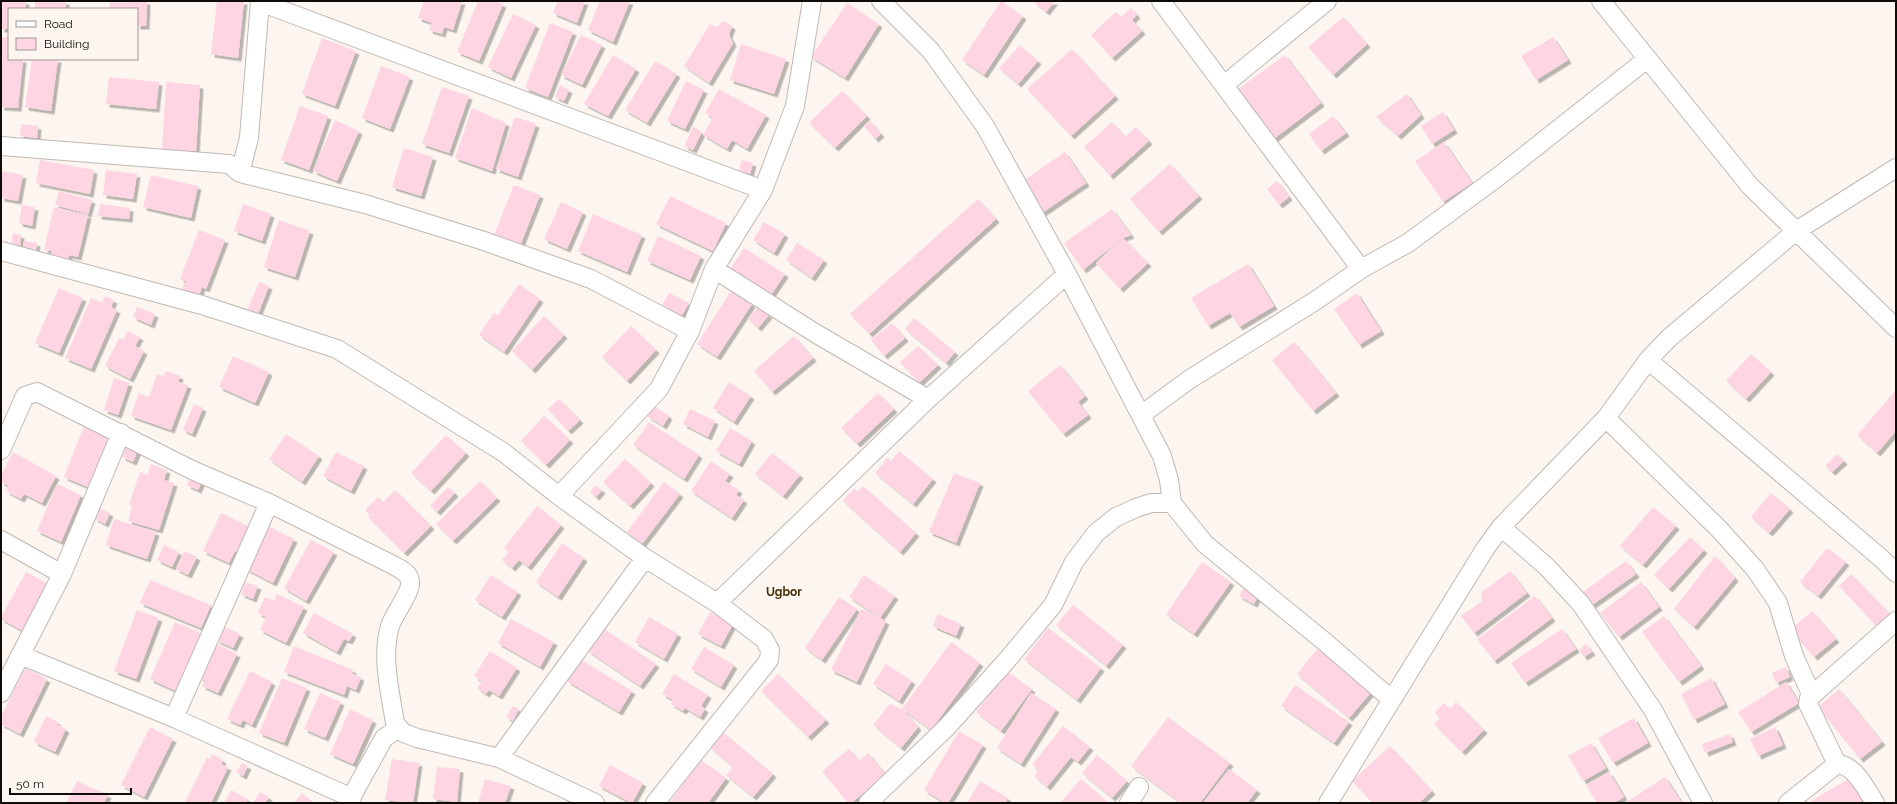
<svg xmlns="http://www.w3.org/2000/svg" width="1897" height="804" viewBox="0 0 1897 804" font-family="Raleway,sans-serif">
  <defs>
    <filter id="shadow"><feDropShadow dx="3.5" dy="3.5" stdDeviation="0" flood-color="#0004"/></filter>
  </defs>
  <rect width="100%" height="100%" fill="#fdf5ef"/>
  <path fill="#ffd5e3" filter="url(#shadow)" d="M2,1H26L25,9H9V29H1Z
    M35,1H66V9H35Z
    M110,1H147L146,26H137V9H110Z
    M217,1H244L238,58L211,54Z
    M424,1H462L453,30L444,27L442,34L429,30L432,23L418,18Z
    M478,1H495L503,4L479,61L457,52Z
    M558,1H585L577,23L553,13Z
    M600,1H630L613,42L588,30Z
    M1001,1L1023,16L984,75L962,60Z
    M1033,1H1055L1046,12Z
    M847,3L879,24L845,78L811,57Z
    M1131,8L1137,15L1132,20L1142,31L1112,58L1091,35L1116,12L1121,17Z
    M513,14L536,25L511,78L488,67Z
    M1343,17L1367,44L1333,75L1308,47Z
    M723,21L732,26L729,35L733,43L709,83L684,66L710,24L717,27Z
    M550,23L573,32L548,97L525,88Z
    M581,35L602,45L582,85L561,75Z
    M1,37H9V59H23L18,108L1,107Z
    M1553,37L1568,60L1536,80L1521,56Z
    M322,38L356,51L335,106L302,94Z
    M741,44L786,59L774,94L730,80Z
    M1020,45L1038,61L1018,84L999,68Z
    M1072,49L1115,96L1071,136L1027,89Z
    M613,55L636,69L608,116L584,104Z
    M1285,55L1321,103L1271,141L1234,92Z
    M32,59H58L51,111L25,107Z
    M655,61L677,74L647,123L625,110Z
    M381,66L410,77L390,129L362,118Z
    M109,77L159,82L156,109L106,104Z
    M686,81L704,90L685,129L667,121Z
    M166,82L200,85L196,151L162,149Z
    M560,85L569,90L564,101L555,97Z
    M442,87L469,96L449,153L422,144Z
    M719,89L766,115L747,149L732,140L727,149L703,135L713,118L705,113Z
    M842,91L867,116L835,148L809,123Z
    M1407,94L1421,115L1398,136L1376,117Z
    M300,106L328,116L309,170L281,160Z
    M472,108L506,123L492,171L455,158Z
    M1443,112L1454,130L1432,144L1421,126Z
    M1333,116L1346,133L1321,151L1309,134Z
    M515,117L536,124L518,177L496,169Z
    M335,120L359,131L337,181L313,171Z
    M870,121L881,134L875,139L864,126Z
    M1112,122L1125,137L1136,127L1149,141L1110,176L1084,147Z
    M21,124L38,126L37,138L20,136Z
    M693,127L702,132L693,150L684,146Z
    M1444,142L1472,183L1443,202L1415,161Z
    M404,148L433,157L421,196L392,187Z
    M1065,152L1086,183L1042,213L1020,183Z
    M40,160L94,170L90,194L36,183Z
    M742,160L753,163L750,174L739,170Z
    M1170,164L1199,196L1159,232L1130,199Z
    M106,170L137,174L133,199L103,195Z
    M1,171L23,175L18,201L1,198Z
    M151,175L198,186L191,218L143,207Z
    M1277,181L1289,197L1279,205L1267,189Z
    M514,185L540,195L520,246L494,235Z
    M59,191L92,200L88,214L55,205Z
    M670,196L726,223L713,251L656,224Z
    M978,199L996,219L869,334L850,314Z
    M561,202L583,212L567,249L544,239Z
    M100,204L130,208L129,219L98,216Z
    M243,204L271,214L262,241L234,231Z
    M22,205L35,207L32,226L19,223Z
    M54,207L88,215L78,257L69,255L67,263L50,259L52,251L44,250Z
    M1112,209L1131,235L1123,238L1148,263L1120,289L1096,263L1121,239L1083,270L1064,243Z
    M593,214L642,235L627,272L578,251Z
    M279,220L310,231L295,277L264,267Z
    M764,222L785,234L774,253L753,240Z
    M199,230L225,240L206,289L202,287L199,295L182,289L186,281L180,279Z
    M13,233L21,235L20,246L11,245Z
    M658,236L701,256L690,280L647,261Z
    M24,241L37,243L35,256L22,253Z
    M797,243L824,260L812,278L786,260Z
    M744,248L785,274L771,295L730,269Z
    M1248,264L1274,306L1239,327L1230,313L1208,326L1191,298Z
    M259,282L269,286L258,314L248,309Z
    M519,284L540,299L504,352L479,335L494,313L498,315Z
    M59,288L83,298L59,353L35,343Z
    M731,291L752,304L717,357L697,344Z
    M669,293L689,303L682,315L662,305Z
    M1357,293L1381,331L1359,345L1334,309Z
    M105,296L114,300L111,307L117,310L91,369L65,358L91,298L102,303Z
    M137,307L155,314L151,325L133,317Z
    M758,307L769,315L758,328L748,319Z
    M544,316L564,335L532,370L512,351Z
    M914,318L955,352L946,363L905,329Z
    M892,323L905,338L884,356L871,340Z
    M631,326L656,350L627,381L602,357Z
    M128,331L140,337L135,346L144,351L130,379L105,366L119,338L123,340Z
    M794,336L813,358L772,392L754,371Z
    M1294,342L1336,393L1313,411L1272,360Z
    M918,346L938,365L919,383L900,362Z
    M1751,354L1771,372L1746,399L1726,381Z
    M233,356L269,372L255,403L219,387Z
    M1060,365L1085,396L1078,402L1088,415L1063,434L1028,391Z
    M166,371L180,376L178,382L188,385L171,430L131,416L139,393L149,397L157,374L164,376Z
    M114,378L129,383L118,415L104,410Z
    M729,382L751,396L734,422L713,408Z
    M1896,390V431L1877,453L1857,435Z
    M878,393L894,409L857,444L841,428Z
    M559,399L580,420L568,431L548,409Z
    M194,404L203,408L192,434L183,430Z
    M654,406L669,416L663,426L647,416Z
    M690,409L715,421L708,437L683,424Z
    M544,416L570,440L546,465L521,441Z
    M649,422L699,455L684,479L633,445Z
    M84,426L109,435L88,487L64,477Z
    M730,428L752,441L739,464L716,451Z
    M286,434L319,456L302,482L269,459Z
    M446,435L466,453L431,491L411,473Z
    M127,445L138,450L133,462L122,457Z
    M899,451L933,479L913,504L875,473L887,458L891,461Z
    M13,452L56,476L42,503L24,494L21,499L6,491L9,486L1,482V475Z
    M336,452L364,466L351,491L323,476Z
    M772,453L800,475L783,496L755,474Z
    M1837,454L1844,461L1832,472L1825,466Z
    M625,459L651,483L630,506L603,482Z
    M711,461L730,474L725,481L739,490L736,495L744,500L732,518L691,491Z
    M151,464L167,470L164,480L174,483L159,530L128,521L132,506L129,505L140,472L148,475Z
    M954,473L980,483L956,543L929,532Z
    M191,476L202,481L198,490L187,485Z
    M480,481L497,498L453,541L436,524Z
    M664,482L680,494L642,544L627,532Z
    M57,484L81,495L61,542L37,531Z
    M595,485L602,490L596,497L590,492Z
    M863,486L916,533L900,552L843,501L854,488L858,492Z
    M448,487L455,493L437,512L430,506Z
    M395,490L431,526L404,553L368,517L370,515L365,510L378,497L383,502Z
    M1771,493L1790,509L1769,533L1751,517Z
    M537,506L561,525L528,567L519,560L512,568L502,560L509,552L504,548Z
    M1653,507L1676,526L1643,565L1620,546Z
    M99,508L110,513L105,524L94,518Z
    M221,513L250,527L238,552L235,551L229,563L203,551Z
    M114,519L156,532L147,559L106,545Z
    M268,526L294,539L273,583L246,569Z
    M1690,537L1704,550L1669,589L1654,575Z
    M311,540L334,552L306,601L284,588Z
    M562,543L584,558L558,597L536,582Z
    M164,545L179,552L172,567L157,560Z
    M1827,548L1846,562L1818,596L1800,582Z
    M184,551L197,557L188,575L176,569Z
    M1715,556L1735,578L1694,627L1674,609Z
    M1626,561L1636,574L1592,605L1583,592Z
    M1202,562L1231,582L1194,634L1166,614Z
    M1510,571L1527,593L1474,633L1461,616L1481,602L1482,592Z
    M26,572L48,584L23,631L1,619V617Z
    M1851,574L1890,614L1877,626L1839,586Z
    M491,575L518,592L502,617L475,600Z
    M864,575L895,596L880,618L849,597Z
    M150,580L211,605L201,628L140,603Z
    M245,582L258,586L253,599L241,594Z
    M1641,582L1659,607L1619,637L1600,613Z
    M1244,588L1258,596L1254,604L1239,596Z
    M277,594L304,607L286,643L260,630L266,617L258,613L265,597L274,601Z
    M1535,596L1552,618L1494,661L1477,639Z
    M839,597L857,609L822,660L805,648Z
    M1073,605L1123,645L1106,666L1056,625Z
    M861,609L886,621L857,682L831,670Z
    M137,610L159,618L136,679L114,671Z
    M1812,611L1836,639L1814,657L1790,630Z
    M710,612L733,624L721,646L698,634Z
    M314,613L353,634L349,641L344,639L337,652L303,633Z
    M938,614L961,624L956,636L933,626Z
    M1664,616L1701,666L1679,682L1642,632Z
    M649,617L678,634L664,659L635,642Z
    M511,619L554,642L540,667L498,643Z
    M175,622L201,633L176,691L150,679Z
    M223,626L240,634L233,648L216,640Z
    M1048,628L1101,668L1077,700L1024,659Z
    M604,629L656,664L640,686L588,651Z
    M1562,629L1576,649L1525,683L1511,663Z
    M951,642L980,663L931,730L902,709Z
    M215,643L237,654L218,693L202,686L205,680L199,677Z
    M1586,644L1592,652L1584,657L1579,650Z
    M294,646L353,670L352,674L361,677L356,690L347,686L344,695L284,672Z
    M704,647L734,665L721,687L691,669Z
    M1319,647L1372,691L1349,718L1297,674Z
    M490,651L517,668L499,696L489,690L486,694L477,688L482,681L474,676Z
    M580,659L632,691L619,712L567,681Z
    M886,664L912,681L899,701L873,684Z
    M1786,667L1790,677L1776,683L1772,673Z
    M25,668L47,679L20,734L1,724V717Z
    M250,671L272,682L252,725L243,720L240,725L227,719Z
    M1007,671L1032,689L1001,731L976,712Z
    M674,674L708,695L701,706L705,709L700,717L685,708L683,711L671,704L673,700L662,694Z
    M778,674L826,720L808,737L761,691Z
    M282,678L307,688L284,743L259,733Z
    M1711,678L1725,704L1694,720L1681,694Z
    M1786,682L1799,703L1751,732L1738,712Z
    M1295,685L1349,722L1334,743L1281,706Z
    M1839,689L1882,742L1860,759L1818,707Z
    M320,693L341,702L325,738L304,729Z
    M1031,693L1056,709L1021,764L997,748Z
    M1456,702L1484,730L1462,752L1434,724L1440,718L1435,712L1444,703L1450,709Z
    M890,704L902,709L918,727L901,748L873,725Z
    M513,706L519,709L513,721L506,717Z
    M350,709L373,720L353,764L330,754Z
    M46,716L58,722L56,724L66,729L55,752L34,742Z
    M1168,717L1230,763L1200,803H1181L1131,766Z
    M1634,718L1648,743L1613,763L1598,738Z
    M1063,726L1090,747L1078,762L1071,757L1047,787L1034,776L1039,770L1032,765Z
    M150,727L173,739L144,797L121,785Z
    M1775,727L1783,745L1758,756L1750,739Z
    M959,731L983,745L948,803H945L924,790Z
    M723,732L773,774L753,797L726,775L733,767L710,747Z
    M1730,734L1733,742L1705,753L1702,744Z
    M1591,743L1606,768L1583,781L1568,756Z
    M1390,746L1432,791L1419,803H1373L1352,781Z
    M849,749L859,761L868,753L886,775L851,803H848L822,771Z
    M212,754L223,760L221,764L228,767L211,803H185L207,757L210,759Z
    M1097,755L1127,781L1112,798L1082,773Z
    M392,759L419,763L413,803L385,800Z
    M701,760L726,778L708,803H669Z
    M242,763L248,766L243,776L236,772Z
    M610,765L643,783L632,803L599,786Z
    M437,767L460,769L457,802L433,799Z
    M1229,769L1257,790L1247,803H1203Z
    M1609,772L1624,797L1613,803H1597L1586,785Z
    M1665,777L1682,803H1625Z
    M1850,778L1865,799L1859,803H1808Z
    M485,779L511,786L505,803H478Z
    M1081,779L1109,803L1061,802Z
    M77,781L108,795L104,803H66Z
    M980,781L1008,798L1005,803H967Z
    M231,790L248,799L246,803H224Z
    M260,792L269,797L265,803H253Z
    M302,793L314,803H294Z"/>
  <g fill="none" stroke-linecap="round" stroke-linejoin="round">
    <defs>
      <path id="minor" d="M881,1L931,51L985,126L1067,274L1162,456L1169,480L1172,503L1205,544L1325,642L1391,699
        M1161,1L1361,269
        M1601,1L1750,186L1896,328
        M260,2L763,190
        M1224,85L1327,1
        M1,146L229,164L240,173L365,204L481,240L591,279L690,331
        M240,173L249,138L260,1
        M1,251L202,305L337,349L503,452L559,496L645,558L717,603L764,639L770,650L769,660L655,803
        M714,269L815,333L928,399
        M1648,360L1882,559L1896,573
        M1141,415L1190,379L1315,301L1361,269L1408,243L1499,176L1647,59
        M1606,418L1719,529L1755,569L1778,603L1794,656L1811,694
        M1,450L25,396L37,392L192,470L269,503L391,564C398,568 409,572 410,581C412,591 394,614 390,626C381,657 390,691 395,723L399,728L404,733L417,738L499,758L595,803
        M559,496L659,389L690,331L714,269L763,190L795,106L812,1
        M1501,527L1547,567L1581,604L1653,710L1703,803
        M1,540L62,574
        M717,603L928,399L1067,274
        M20,655L174,718L352,798
        M1,693L62,574L121,433
        M174,718L269,503
        M499,758L645,558
        M1837,764L1808,704L1809,698L1896,621
        M348,803L384,738L399,728
        M868,803L947,727L1008,659L1053,605L1074,562L1096,533L1116,517L1136,508L1151,503H1172
        M1129,803L1139,787
        M1328,803L1485,549L1501,527L1606,418L1648,360L1669,338L1796,231L1896,168
        M1788,803L1837,764C1855,765 1866,789 1875,803"/>
    </defs>
    <use href="#minor" stroke="#c0b8b3" stroke-width="20"/>
    <use href="#minor" stroke="#fff" stroke-width="18"/>
  </g>
  <g text-anchor="middle" dominant-baseline="central" stroke-width="3" stroke-linejoin="round" paint-order="stroke">
    <g font-size="12" font-weight="bold" fill="#45310a" stroke="#fdf5ef">
      <text x="784" y="592">Ugbor</text>
    </g>
  </g>
  <rect width="1897" height="804" fill="none" stroke="#0e0b09" stroke-width="4"/>
  <rect x="8" y="8" width="130" height="52" fill="#fdf5ef" stroke="#9d9793"/>
  <rect x="16" y="21" width="20" height="6" fill="#ffffff" stroke="#9d9793"/>
  <text x="44" y="28" font-size="12" fill="#0e0b09">Road</text>
  <rect x="16" y="38" width="20" height="12" fill="#ffd5e3" stroke="#9d9793"/>
  <text x="44" y="48" font-size="12" fill="#0e0b09">Building</text>
  <path d="M10 788v6h121v-6" fill="none" stroke="#0e0b09" stroke-width="2"/>
  <text x="16" y="788" font-size="12" fill="#0e0b09" stroke="#fdf5ef" stroke-width="3" paint-order="stroke">50 m</text>
</svg>
